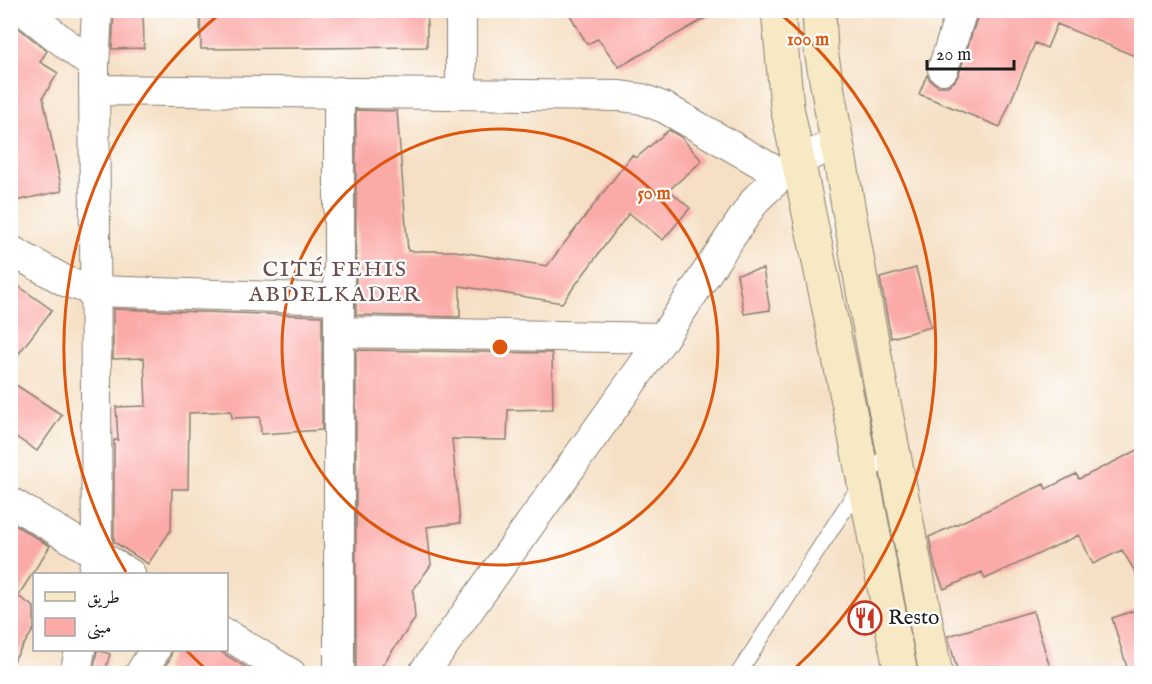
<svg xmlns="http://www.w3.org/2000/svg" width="1152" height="684" viewBox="0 0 1152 684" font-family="'IM FELL English',Amiri,serif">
  <rect width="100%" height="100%" fill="#fff"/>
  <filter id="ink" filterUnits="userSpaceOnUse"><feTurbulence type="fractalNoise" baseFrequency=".0167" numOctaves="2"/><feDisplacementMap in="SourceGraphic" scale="12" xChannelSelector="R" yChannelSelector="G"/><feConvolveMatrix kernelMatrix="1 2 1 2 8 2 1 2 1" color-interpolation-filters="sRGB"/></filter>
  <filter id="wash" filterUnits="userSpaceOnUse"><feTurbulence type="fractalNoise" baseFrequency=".008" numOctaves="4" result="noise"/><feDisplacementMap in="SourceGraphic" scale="24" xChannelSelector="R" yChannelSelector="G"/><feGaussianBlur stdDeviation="1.35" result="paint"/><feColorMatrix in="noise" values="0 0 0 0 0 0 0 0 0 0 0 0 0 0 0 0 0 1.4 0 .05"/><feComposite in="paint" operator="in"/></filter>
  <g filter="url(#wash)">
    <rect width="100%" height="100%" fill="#f5e0c5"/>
    <g id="blocks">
      <path fill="#fbaaa8" d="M114,10H143L144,48L112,49Z
        M200,10H427V47L201,49Z
        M567,10H720L619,67L598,39L587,44Z
        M979,10H1142V59L1057,24L1047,48L1035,43L1000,127L919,94L927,75L931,81L938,86H947L955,81L959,74L978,15Z
        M10,21L47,51L40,62L58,73L43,97L62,191L10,202Z
        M356,110L397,111L408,251H455L547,266L632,155L636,158L669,130L681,137L702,161L669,190L690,208L663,240L629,213L562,303L460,286V317L356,315Z
        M916,268L931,327L891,338L880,278Z
        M763,269L770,310L744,314L737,274Z
        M10,280L52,310L10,365Z
        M113,309L322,316V430L261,434L260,417L232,418L231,411L189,413L188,489H172L171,530L148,564L114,542V440H118L116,407L146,406L144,358L113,359Z
        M356,350L552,353L553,409L508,410L507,440L452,439L460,523L427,527L431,565L413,590L415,619L376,674H356Z
        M10,381L62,415L37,451L10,433Z
        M1142,448V583L1122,550L1093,564L1079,535L985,579L982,572L944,589L935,567L929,537L1044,484L1046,489L1076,474L1079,479Z
        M10,522L50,546L18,596L34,607V629L10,666Z
        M1142,608V674H1129L1112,618Z
        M1033,611L1052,674H958L948,636Z
        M97,650L110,654L104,674H93Z
        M172,650H218L257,674H169L165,666L170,659Z"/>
    </g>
  </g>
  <g filter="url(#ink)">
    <use href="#blocks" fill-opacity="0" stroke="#887e70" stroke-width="1.5"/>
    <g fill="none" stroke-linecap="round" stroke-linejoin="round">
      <defs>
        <path id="lane" d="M738,674L864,479L893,448"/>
        <path id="street" d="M23,10L94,66
          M943,69L962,10
          M94,90L620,96L642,99L665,108L782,175
          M461,94V10
          M10,250L67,282L96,291L339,299
          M339,332L663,338
          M10,502L130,574
          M93,574L97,554L94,66L97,10
          M226,634L291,674
          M75,674L80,650
          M140,674L155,650
          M339,674V92
          M423,674L663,338L756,199L798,160L837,144"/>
        <path id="secondary" d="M778,10L787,107L852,421L901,674
          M819,10L821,51L867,314L936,674"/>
      </defs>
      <use href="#lane" stroke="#887e70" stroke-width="17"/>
      <use href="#street" stroke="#887e70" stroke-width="32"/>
      <use href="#secondary" stroke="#887e70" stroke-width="35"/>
      <use href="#lane" stroke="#fff" stroke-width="15"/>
      <use href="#street" stroke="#fff" stroke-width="30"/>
      <use href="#secondary" stroke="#f6e9c3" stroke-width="33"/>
    </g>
  </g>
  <g fill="none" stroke="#de560d" stroke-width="3">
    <circle cx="500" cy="347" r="218"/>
    <path d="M208 671A436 436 0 0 1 186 650M126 572A436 436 0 0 1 223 11M777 11A436 436 0 0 1 792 671"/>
  </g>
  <defs>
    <symbol id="restaurant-ring" viewBox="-11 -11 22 22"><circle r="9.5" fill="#fff" stroke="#c8321e" stroke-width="1.5"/><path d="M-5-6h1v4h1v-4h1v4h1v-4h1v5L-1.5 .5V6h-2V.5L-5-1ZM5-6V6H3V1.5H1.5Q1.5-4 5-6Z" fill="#c8321e"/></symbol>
  </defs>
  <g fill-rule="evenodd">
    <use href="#restaurant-ring" x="846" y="599" width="38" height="38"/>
  </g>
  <g text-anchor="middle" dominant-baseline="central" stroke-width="4.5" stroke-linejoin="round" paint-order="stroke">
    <g font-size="21" fill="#1c1c1c" stroke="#fff" text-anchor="start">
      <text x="888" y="618">Resto</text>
    </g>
    <g font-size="22" letter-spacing="1.5" fill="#6a4e4d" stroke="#fff">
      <text x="335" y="270">CITÉ FEHIS<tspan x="335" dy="25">ABDELKADER</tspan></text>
    </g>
  </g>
  <circle cx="500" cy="347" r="9" fill="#de560d" stroke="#fff" stroke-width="3"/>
  <g font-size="18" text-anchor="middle" font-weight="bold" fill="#de560d" stroke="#fff" stroke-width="4.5" stroke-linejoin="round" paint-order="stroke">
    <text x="808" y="45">100 m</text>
    <text x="654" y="199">50 m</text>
  </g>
  <rect width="1152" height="684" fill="none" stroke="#fff" stroke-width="36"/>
  <rect x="33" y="573" width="195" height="78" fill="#ffffff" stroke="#a4a4a4" stroke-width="1.5"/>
  <rect x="45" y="592" width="30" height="9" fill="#f6e9c3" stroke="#a4a4a4" stroke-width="1.5"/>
  <text x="87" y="603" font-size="18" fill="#1c1c1c">طريق</text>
  <rect x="45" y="618" width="30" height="18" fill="#fbaaa8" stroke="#a4a4a4" stroke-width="1.5"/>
  <text x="87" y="633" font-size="18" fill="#1c1c1c">مبنى</text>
  <path d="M927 60v9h87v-9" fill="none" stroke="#1c1c1c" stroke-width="3"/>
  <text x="936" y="60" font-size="18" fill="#1c1c1c" stroke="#ffffff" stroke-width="4.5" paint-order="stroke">20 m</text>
</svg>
